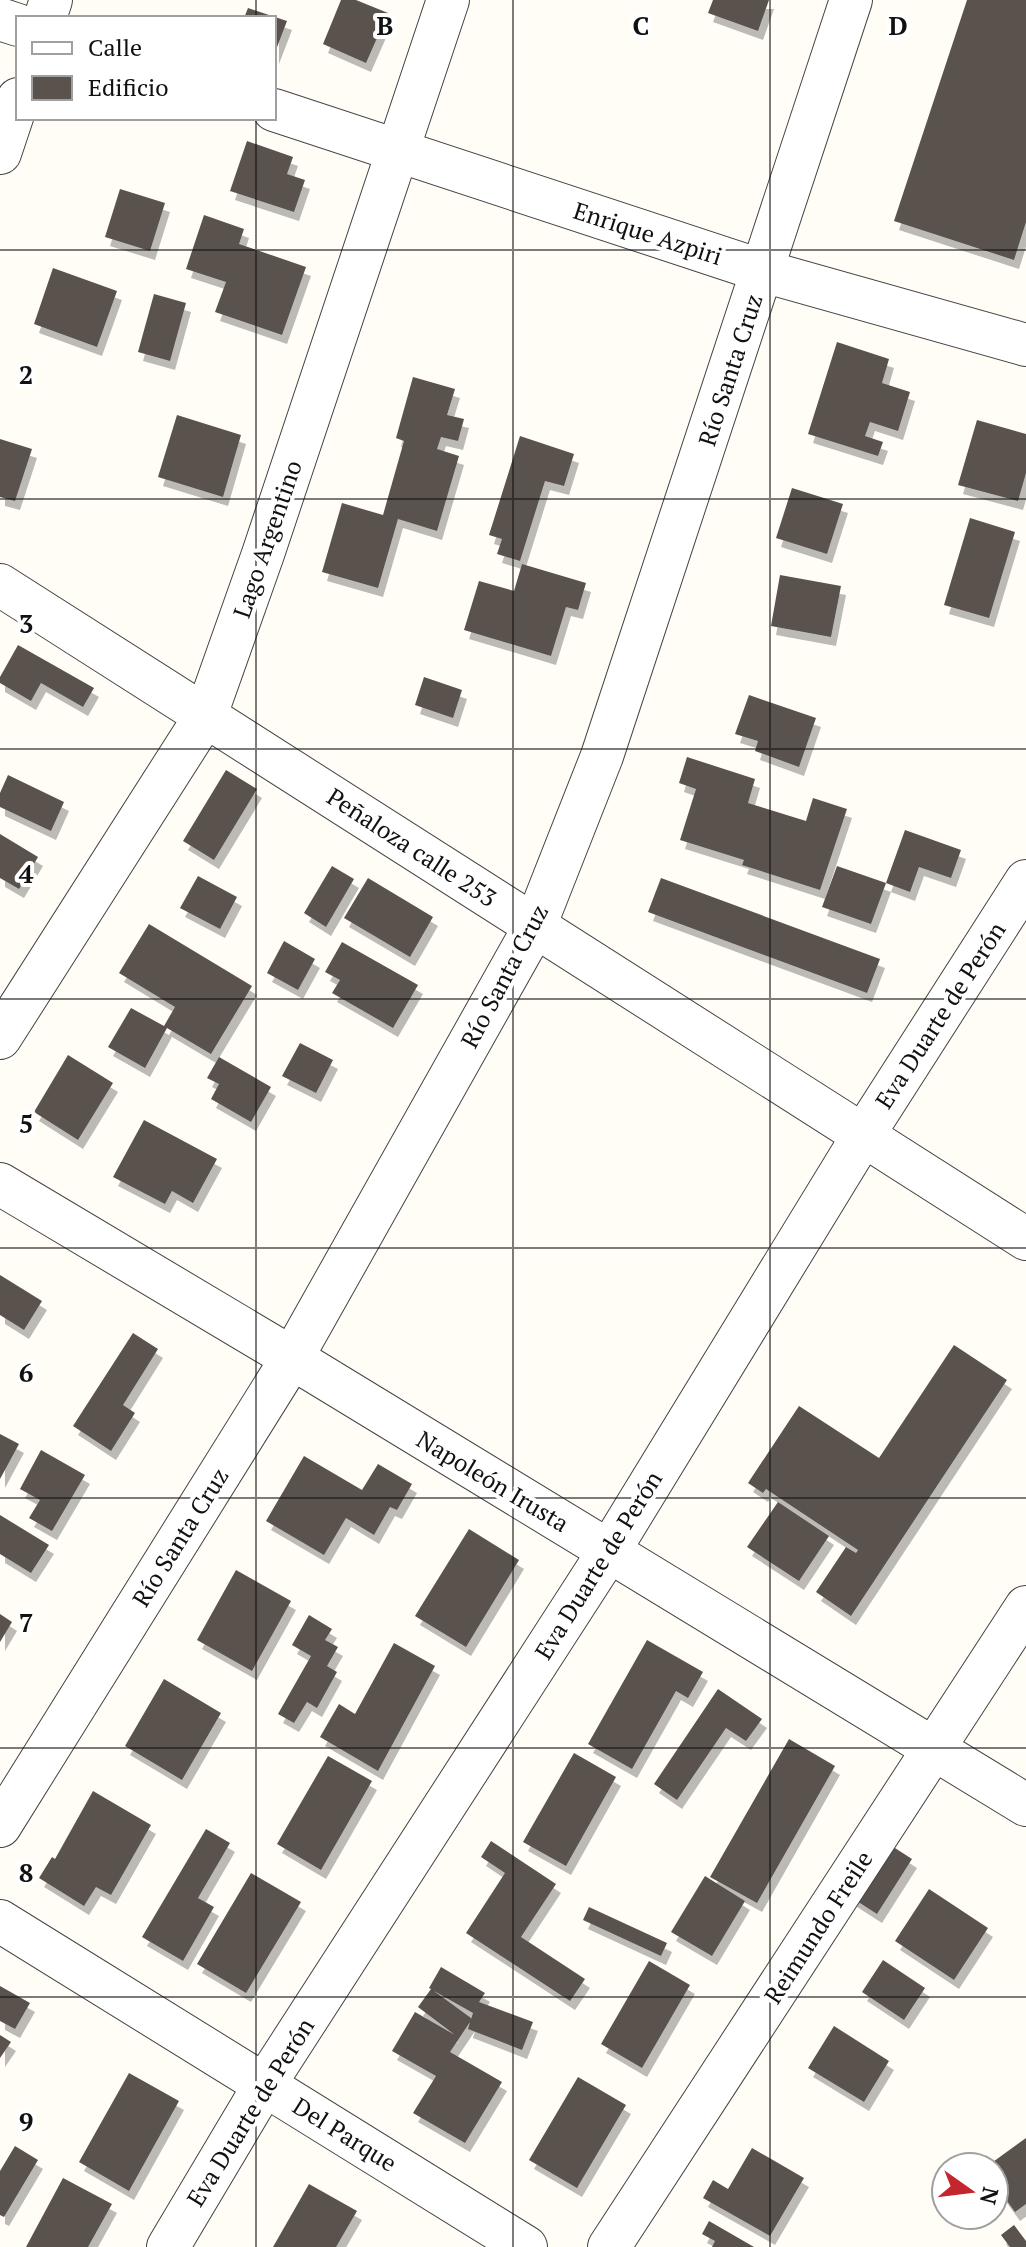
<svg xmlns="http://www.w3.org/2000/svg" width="1026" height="2247" viewBox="0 0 1026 2247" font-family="'PT Serif',serif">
  <defs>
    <filter id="shadow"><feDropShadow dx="5" dy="9" stdDeviation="0" flood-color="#0004"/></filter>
  </defs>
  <rect width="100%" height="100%" fill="#fffdf5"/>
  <path fill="#5a524d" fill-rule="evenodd" filter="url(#shadow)" d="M341,0H356L388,13L366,63L323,44Z
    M713,0H769L758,31L708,13Z
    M967,0H1026V222L1014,260L894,221Z
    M248,8L287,21L274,55V18H244Z
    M247,141L293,157L287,174L305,180L294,212L230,191Z
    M120,189L165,203L150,251L105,237Z
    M204,215L244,229L239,244L306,267L282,335L215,312L226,282L186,269Z
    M53,268L117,291L97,347L34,324Z
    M154,294L186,303L170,361L138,352Z
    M837,342L889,359L882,383L910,392L898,431L870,422L865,436L883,442L878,456L808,434Z
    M413,377L455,389L447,415L464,419L458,441L441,437L437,449L459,456L437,531L398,519L378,588L322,572L342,503L383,515L404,441L396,438Z
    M177,415L241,435L223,497L158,477Z
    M977,420L1026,434V473L1018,501L958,485Z
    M520,436L574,454L564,486L545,481L520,561L497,554L502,539L489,535Z
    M0,439L32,449L15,501L0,497Z
    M792,488L843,504L827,554L776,538Z
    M970,518L1015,532L989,618L944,605Z
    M522,564L586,583L578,610L566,607L551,656L464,630L479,581L514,591Z
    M780,575L841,586L831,637L771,626Z
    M18,645L94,688L83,707L41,683L31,701L0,683V677Z
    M424,677L462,690L453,718L415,705Z
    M749,695L816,718L799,767L755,751L758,741L735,734Z
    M687,757L755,779L748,803L806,821L813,798L847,809L820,890L742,865L744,860L680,840L696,789L679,783Z
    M226,770L257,789L214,860L183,841Z
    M8,775L64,802L51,831L0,807V793Z
    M905,830L961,850L951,878L919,867L910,892L886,883Z
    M0,834L38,857L19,889L0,878Z
    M332,866L354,879L326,927L304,913Z
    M837,866L886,883L871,924L822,907Z
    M198,876L237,897L220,929L180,908Z
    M368,878L433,917L410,957L344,918Z
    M661,878L880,959L867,993L648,912Z
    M149,924L252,986L211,1054L167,1028L145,1068L108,1047L131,1008L164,1026L175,1007L119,973Z
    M284,941L315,959L298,990L267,973Z
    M342,942L418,985L393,1028L332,993L340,980L325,972Z
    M300,1043L333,1060L316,1093L282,1076Z
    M68,1055L113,1083L78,1140L34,1112Z
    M219,1057L271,1087L251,1122L211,1099L219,1084L207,1078Z
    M144,1120L217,1159L193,1203L172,1191L165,1204L113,1177Z
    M0,1275L42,1301L24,1330L0,1315Z
    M133,1333L158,1349L123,1405L135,1413L111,1451L73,1426Z
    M954,1345L1007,1380L851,1616L816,1592L846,1547L856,1553L858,1550L766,1489L763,1493L748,1483L799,1406L879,1458Z
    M0,1434L19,1444L0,1479Z
    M41,1450L85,1475L52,1531L29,1518L40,1500L20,1489Z
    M304,1456L362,1490L378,1464L412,1484L397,1510L390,1507L374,1535L346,1518L324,1555L266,1521Z
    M778,1502L829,1536L799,1581L747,1547Z
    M0,1515L49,1545L31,1573L0,1554Z
    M469,1529L519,1560L466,1647L415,1616Z
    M236,1570L291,1601L252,1671L197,1640Z
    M0,1614L12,1622L0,1642Z
    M309,1615L332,1629L325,1640L338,1647L327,1666L337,1672L317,1708L307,1702L294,1723L278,1714L311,1656L292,1645Z
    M647,1640L703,1672L688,1698L676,1691L632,1769L588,1744Z
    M394,1643L435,1666L378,1771L320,1737L339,1704L355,1714Z
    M164,1679L221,1713L182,1780L125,1746Z
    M718,1689L762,1719L746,1741L726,1728L677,1800L654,1784Z
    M789,1739L835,1766L757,1903L710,1877Z
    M574,1753L616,1777L566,1866L523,1842Z
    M328,1756L372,1781L321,1870L277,1844Z
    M93,1791L151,1825L111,1895L96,1887L84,1906L39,1878L52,1857L55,1859Z
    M206,1829L230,1843L198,1898L214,1907L183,1961L142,1937Z
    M491,1841L556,1884L521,1937L585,1979L570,2001L466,1933L505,1873L481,1857Z
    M884,1841L912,1859L877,1914L849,1896Z
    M251,1873L301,1902L246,1993L197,1964Z
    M705,1876L745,1901L712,1956L671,1932Z
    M929,1889L988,1928L954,1980L895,1941Z
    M589,1907L667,1943L661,1956L583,1920Z
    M883,1960L925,1988L904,2020L862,1992Z
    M649,1961L690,1985L642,2068L601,2044Z
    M441,1967L485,1993L479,2002L533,2022L522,2050L468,2029L470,2022L450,2052L502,2082L465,2143L413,2113L436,2076L392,2051L415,2012L455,2035L418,2007L431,1989L429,1988ZM434,1991L473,2013L471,2019V2018Z
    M0,1986L30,2003L15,2029L0,2021Z
    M834,2026L889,2061L864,2102L808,2068Z
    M0,2035L11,2042L0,2058Z
    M129,2073L179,2101L129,2191L79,2162Z
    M578,2077L626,2105L577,2188L529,2160Z
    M1026,2138V2204L1015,2212L994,2183V2167H986Z
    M15,2146L38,2160L4,2217L0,2215V2171Z
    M752,2148L804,2178L770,2236L703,2198L713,2180L728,2189Z
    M63,2178L112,2204L88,2247H26Z
    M309,2184L357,2211L336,2247H273Z
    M709,2221L754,2247H712L715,2241L702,2234Z
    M1014,2225L1026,2241V2247H1010L1001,2235Z"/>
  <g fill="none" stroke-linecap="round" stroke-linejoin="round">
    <defs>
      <path id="minor" d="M45,18L51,0
        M0,19L18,25
        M274,110L763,271L1026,345
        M0,153L18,99
        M0,585L1026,1239
        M0,1038L206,715L263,554L448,0
        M0,1184L292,1358L1026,1805
        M0,1826L292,1358L535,926L602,756L851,0
        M0,1921L526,2247
        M168,2247L265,2084L609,1551L864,1134L1026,881
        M609,2247L1026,1607"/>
    </defs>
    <use href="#minor" stroke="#444" stroke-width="44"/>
    <use href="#minor" stroke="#fff" stroke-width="42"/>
  </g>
  <path fill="none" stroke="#111" stroke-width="2" stroke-opacity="0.55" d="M256,0V18M513,0V2247M770,0V2247M256,118V2247M0,250H1026M0,499H1026M0,749H1026M0,999H1026M0,1248H1026M0,1498H1026M0,1748H1026M0,1997H1026"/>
  <g text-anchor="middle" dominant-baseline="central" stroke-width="8" stroke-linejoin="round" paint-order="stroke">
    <g font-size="24" fill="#111" stroke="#fff">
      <text transform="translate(648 233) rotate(18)">Enrique Azpiri</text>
      <text transform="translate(730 370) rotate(-72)">Río Santa Cruz</text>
      <text transform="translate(267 539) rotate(-71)">Lago Argentino</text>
      <text transform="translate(412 847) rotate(33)">Peñaloza calle 253</text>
      <text transform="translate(504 976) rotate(-62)">Río Santa Cruz</text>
      <text transform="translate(940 1015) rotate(-57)">Eva Duarte de Perón</text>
      <text transform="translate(493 1481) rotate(31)">Napoleón Irusta</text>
      <text transform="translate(180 1537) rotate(-58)">Río Santa Cruz</text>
      <text transform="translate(598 1565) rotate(-58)">Eva Duarte de Perón</text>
      <text transform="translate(818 1927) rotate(-57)">Reimundo Freile</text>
      <text transform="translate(250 2112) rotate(-58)">Eva Duarte de Perón</text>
      <text transform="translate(345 2134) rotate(32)">Del Parque</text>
    </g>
  </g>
  <g font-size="26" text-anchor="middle" font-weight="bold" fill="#111" stroke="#fff" stroke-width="8" stroke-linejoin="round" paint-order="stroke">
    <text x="385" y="35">B</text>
    <text x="641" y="35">C</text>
    <text x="898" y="35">D</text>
    <text x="26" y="384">2</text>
    <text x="26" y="633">3</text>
    <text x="26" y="883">4</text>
    <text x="26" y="1133">5</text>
    <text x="26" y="1382">6</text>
    <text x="26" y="1632">7</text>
    <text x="26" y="1882">8</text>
    <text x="26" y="2131">9</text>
  </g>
  <rect x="16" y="16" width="260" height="104" fill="#ffffff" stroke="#a0a0a0" stroke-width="2"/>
  <rect x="32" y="42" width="40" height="12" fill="#ffffff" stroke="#a0a0a0" stroke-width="2"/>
  <text x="88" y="56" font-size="24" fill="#111111">Calle</text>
  <rect x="32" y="76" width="40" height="24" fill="#5a524d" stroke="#a0a0a0" stroke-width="2"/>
  <text x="88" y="96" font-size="24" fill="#111111">Edificio</text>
  <g transform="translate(970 2191) rotate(104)"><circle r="38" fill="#ffffff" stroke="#a0a0a0" stroke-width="2"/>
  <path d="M0-6L14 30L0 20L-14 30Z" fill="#c4262e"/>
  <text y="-12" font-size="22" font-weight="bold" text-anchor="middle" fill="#111111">N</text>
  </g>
</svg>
